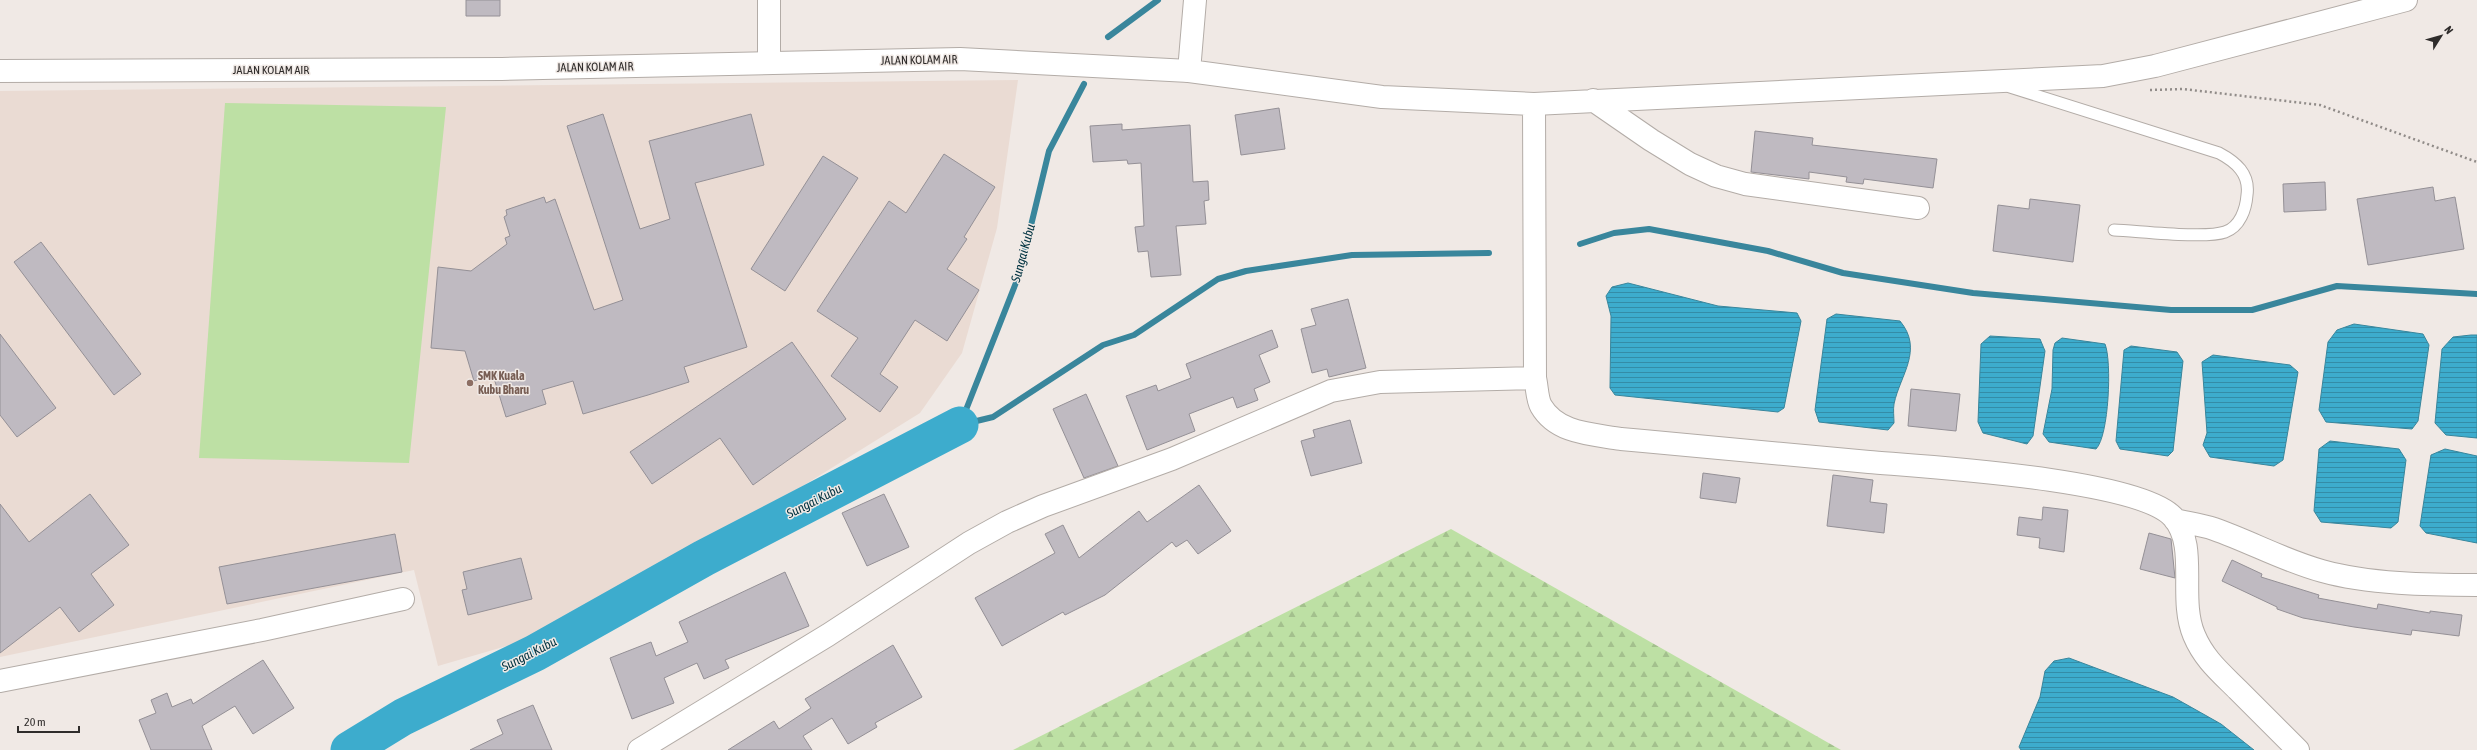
<svg xmlns="http://www.w3.org/2000/svg" width="2477" height="750" viewBox="0 0 2477 750" font-family="'Asap Condensed',sans-serif">
  <defs>
    <pattern id="forest-firs" width="22" height="20" patternUnits="userSpaceOnUse"><rect width="22" height="20" fill="#bde0a4"/><path d="M5 1l3.5 6h-7zM16 11l3.5 6h-7z" fill="#a3c08d"/></pattern>
    <pattern id="water-rules" width="6" height="5" patternUnits="userSpaceOnUse"><rect width="6" height="5" fill="#3daccd"/><path d="M0 2.5h6" fill="none" stroke="#348ca7"/></pattern>
  </defs>
  <rect width="100%" height="100%" fill="#f0e9e5"/>
  <path fill="#eadbd3" d="M1018,80L997,228L962,353L920,413L801,487L517,643L438,666L414,570L0,657V91Z"/>
  <path fill="#bde0a4" d="M225,103L446,107L409,463L199,458Z"/>
  <path fill="url(#forest-firs)" d="M1451,529L1841,750H1013Z"/>
  <path fill="url(#water-rules)" stroke="#39869c" d="M1628,283L1718,306L1797,313L1801,321L1784,408L1778,412L1615,395L1610,388L1611,316L1606,296L1612,287Z
    M1836,314L1900,321C1924,350 1900,375 1894,404C1893,410 1894,417 1894,423L1888,430L1819,422L1815,410L1827,319Z
    M2354,324L2423,334L2429,345L2418,421L2412,429L2326,422L2319,410L2328,342L2337,330Z
    M2471,335H2477V438L2446,435L2435,423L2442,349L2453,337Z
    M1990,336L2040,339L2045,351L2033,436L2027,444L1983,433L1978,422L1981,344Z
    M2062,338L2105,344C2112,361 2109,436 2096,449L2049,442L2043,434L2052,389L2053,350L2055,343Z
    M2131,346L2177,352L2183,361L2173,451L2168,456L2120,449L2116,441L2124,350Z
    M2213,355L2290,365L2298,372L2283,460L2274,466L2210,457L2203,445L2207,433L2202,362Z
    M2330,441L2399,449L2406,460L2398,522L2391,528L2321,522L2314,511L2319,449Z
    M2445,449L2477,456V543L2426,533L2420,526L2431,455Z
    M2069,658L2173,697L2221,724L2254,750H2021L2019,747L2040,697L2045,671L2054,661Z"/>
  <g fill="none" stroke-linecap="round" stroke-linejoin="round">
    <path stroke="#39869c" stroke-width="6" d="M1108,37L1158,0
      M1580,244L1614,233L1649,229L1768,251L1843,273L1973,293L2171,310H2252L2337,286L2477,294
      M960,425L993,417L1103,345L1134,335L1218,279L1246,271L1352,255L1489,253
      M960,425L1019,275L1049,151L1084,84"/>
    <path stroke="#3daccd" stroke-width="37" d="M349,750L403,717L535,653L704,558L960,425"/>
  </g>
  <path fill="#bfbac1" stroke="#949096" d="M466,0H500V16H466Z
    M1279,108L1285,149L1241,155L1235,115Z
    M603,114L640,229L670,219L649,141L751,114L764,165L695,183L747,347L684,367L689,382L648,395L583,414L573,381L542,390L546,404L506,417L493,375L474,381L465,351L431,348L438,267L471,271L507,244L505,238L510,236L504,217L507,215L506,210L544,197L546,203L555,199L594,310L623,300L567,126Z
    M1122,124V130L1190,125L1193,182L1208,181L1209,200L1204,201L1206,224L1176,226L1181,275L1151,277L1148,251L1138,252L1135,227L1144,226L1141,163L1128,164L1127,160L1093,162L1090,126Z
    M1755,131L1813,138L1812,145L1937,159L1933,188L1864,179L1863,184L1846,182L1847,177L1809,172V179L1751,172Z
    M944,154L995,187L964,237L967,239L947,269L979,290L947,341L915,320L880,374L898,387L880,412L831,376L858,338L817,311L889,201L906,213Z
    M823,156L858,178L785,291L751,269Z
    M2325,182L2326,210L2284,212L2283,184Z
    M2433,187L2435,201L2455,197L2464,249L2368,265L2357,199Z
    M2030,199L2080,205L2073,262L1993,251L1998,205L2029,209Z
    M41,242L141,374L114,395L14,262Z
    M1348,299L1366,368L1329,377L1327,369L1312,373L1301,329L1316,325L1311,309Z
    M1272,330L1278,347L1259,355L1270,382L1254,389L1258,400L1237,408L1233,397L1189,414L1195,431L1147,450L1126,396L1156,385L1158,391L1191,378L1186,364Z
    M0,334L56,408L17,437L0,415Z
    M792,342L846,419L753,485L720,438L652,484L630,452Z
    M1911,389L1960,394L1956,431L1908,426Z
    M1086,394L1118,466L1084,478L1053,409Z
    M1350,420L1362,463L1311,476L1301,441L1315,437L1313,430Z
    M1703,473L1740,478L1736,503L1700,498Z
    M1833,475L1873,480L1870,502L1887,504L1884,533L1827,526Z
    M1199,485L1231,531L1198,554L1187,540L1176,547L1172,542L1105,595L1065,615L1063,612L1002,646L975,598L1055,553L1045,534L1063,525L1079,558L1139,511L1147,522Z
    M90,494L129,545L91,574L114,605L79,632L60,607L0,653V504L29,542Z
    M884,494L909,547L867,566L842,513Z
    M2043,507L2068,510L2064,552L2039,548L2040,538L2017,535L2019,517L2042,520Z
    M2149,533L2171,539L2175,578L2140,569Z
    M395,534L402,572L227,604L219,567Z
    M521,558L532,599L468,615L462,590L467,589L463,572Z
    M2232,560L2262,574L2261,577L2319,595L2318,598L2377,609L2378,604L2430,613V611L2462,615L2459,636L2412,630L2411,635L2354,627L2303,618L2277,609V607L2222,581Z
    M785,572L809,626L725,660L729,668L704,679L697,663L664,678L674,703L632,719L610,658L651,642L656,656L688,642L679,622Z
    M893,645L922,697L875,723L877,727L848,744L832,718L803,736L812,750H728L774,721L779,729L811,708L805,699Z
    M263,660L294,708L253,734L235,706L202,726L212,750H151L139,720L156,713L151,700L167,693L172,707L191,699L193,704Z
    M533,705L552,750H470L503,734L497,720Z"/>
  <g fill="none" stroke-linecap="round" stroke-linejoin="round">
    <defs>
      <path id="service" d="M2010,87L2219,153C2236,162 2250,174 2247,195C2246,209 2240,227 2225,232C2205,239 2139,231 2114,230"/>
      <path id="minor" d="M769,0V62
        M1195,0L1189,71L1382,97L1534,104L2103,76L2155,66L2406,0
        M1593,100L1651,140L1690,164L1716,176L1745,184L1918,208
        M1534,104L1535,378C1537,386 1537,399 1541,406C1557,434 1593,434 1621,439C1704,446 1787,454 1869,462C1928,467 2138,479 2173,517C2199,546 2178,597 2194,635C2204,659 2220,672 2238,690C2258,710 2278,730 2298,750
        M2175,520C2188,523 2202,525 2214,529C2251,542 2285,561 2322,571C2368,584 2429,585 2477,585
        M0,681L262,630L403,599
        M639,750L828,635L969,543L1007,522L1043,506L1172,459L1331,391L1380,382L1535,378"/>
      <path id="tertiary" d="M0,71L502,69L960,59L1189,71"/>
    </defs>
    <use href="#service" stroke="#b3aca7" stroke-width="13"/>
    <use href="#minor" stroke="#b3aca7" stroke-width="24"/>
    <use href="#tertiary" stroke="#b3aca7" stroke-width="24"/>
    <path stroke="#918c89" stroke-width="2.5" stroke-dasharray="2 3" stroke-linecap="butt" d="M2150,90L2183,89L2320,105L2477,162"/>
    <use href="#service" stroke="#fff" stroke-width="11"/>
    <use href="#minor" stroke="#fff" stroke-width="22"/>
    <use href="#tertiary" stroke="#fff" stroke-width="22"/>
  </g>
  <circle fill="#8d6e63" stroke="#f0e9e5" stroke-width="1.5" cx="470" cy="383" r="4"/>
  <g text-anchor="middle" dominant-baseline="central" stroke-width="3" stroke-linejoin="round" paint-order="stroke">
    <g font-size="12" fill="#2f2c2b" stroke="#f0e9e5">
      <text transform="translate(919 60) rotate(-1)">JALAN KOLAM AIR</text>
      <text transform="translate(595 67) rotate(-1)">JALAN KOLAM AIR</text>
      <text x="271" y="70">JALAN KOLAM AIR</text>
    </g>
    <g font-size="12" font-weight="bold" fill="#785e54" stroke="#f0e9e5" text-anchor="start">
      <text x="478" y="376">SMK Kuala<tspan x="478" dy="14">Kubu Bharu</tspan></text>
    </g>
    <g font-size="13" font-style="italic" fill="#003240" stroke="#f0e9e5">
      <text transform="translate(1023 253) rotate(-75)">Sungai Kubu</text>
      <text transform="translate(814 501) rotate(-27)">Sungai Kubu</text>
      <text transform="translate(529 654) rotate(-27)">Sungai Kubu</text>
    </g>
  </g>
  <g transform="translate(2441 36) rotate(53)" stroke="#f0e9e5" stroke-width="3" paint-order="stroke">
  <path d="M0-3L7 15L0 10L-7 15Z" fill="#2f2c2b"/>
  <text y="-6" font-size="11" font-weight="bold" text-anchor="middle" fill="#2f2c2b">N</text>
  </g>
  <path d="M18 726v6h61v-6" fill="none" stroke="#2f2c2b" stroke-width="2"/>
  <text x="24" y="726" font-size="12" fill="#2f2c2b" stroke="#f0e9e5" stroke-width="3" paint-order="stroke">20 m</text>
</svg>
